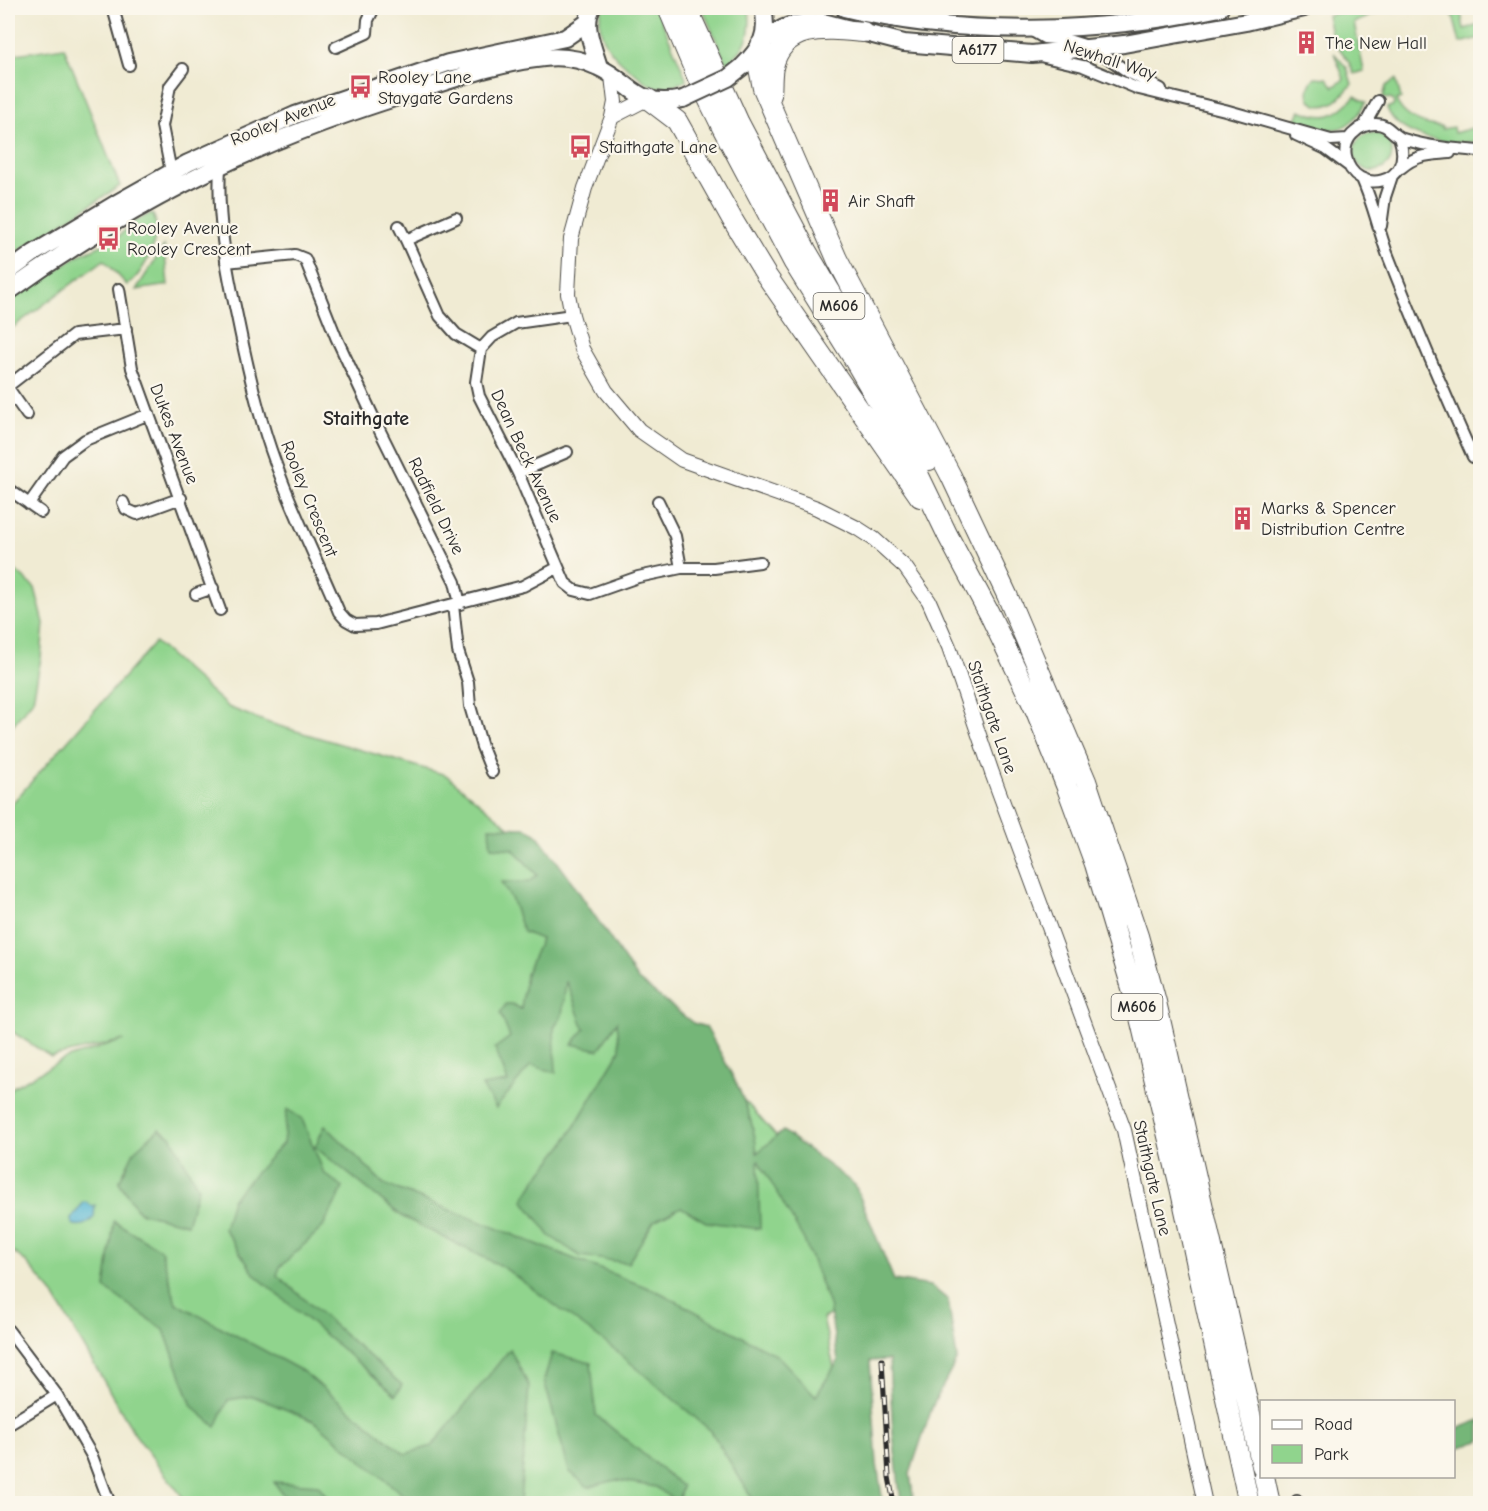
<svg xmlns="http://www.w3.org/2000/svg" width="1488" height="1511" viewBox="0 0 1488 1511" font-family="'Comic Neue',sans-serif">
  <rect width="100%" height="100%" fill="#fbf7ec"/>
  <filter id="ink" filterUnits="userSpaceOnUse"><feTurbulence type="fractalNoise" baseFrequency=".0167" numOctaves="2"/><feDisplacementMap in="SourceGraphic" scale="12" xChannelSelector="R" yChannelSelector="G"/><feConvolveMatrix kernelMatrix="1 2 1 2 8 2 1 2 1" color-interpolation-filters="sRGB"/></filter>
  <filter id="wash" filterUnits="userSpaceOnUse"><feTurbulence type="fractalNoise" baseFrequency=".008" numOctaves="4" result="noise"/><feDisplacementMap in="SourceGraphic" scale="24" xChannelSelector="R" yChannelSelector="G"/><feGaussianBlur stdDeviation="1.35" result="paint"/><feColorMatrix in="noise" values="0 0 0 0 0 0 0 0 0 0 0 0 0 0 0 0 0 1.4 0 .05"/><feComposite in="paint" operator="in"/></filter>
  <g filter="url(#wash)">
    <rect width="100%" height="100%" fill="#f0ebd3"/>
    <path fill="#90d48d" stroke="#5e805c" stroke-width="1.5" d="M602,8H656L687,80C676,85 668,89 656,87C649,86 642,79 636,74C614,58 593,37 602,8Z
      M702,8H749C752,32 748,49 726,63Z
      M1365,8H1388L1354,23L1364,71L1354,74L1349,62L1332,38L1327,15Z
      M1451,8H1460L1464,29L1480,25V38L1460,43Z
      M8,33L16,54L64,47L120,186L8,258Z
      M1334,53L1347,68L1352,84C1346,91 1339,101 1331,104C1310,112 1301,92 1315,77L1327,78L1334,87L1344,79Z
      M1396,79L1401,98L1396,100C1404,119 1423,125 1442,127V129L1453,127L1454,133L1480,126V141C1452,146 1398,139 1387,108L1394,105L1393,100L1383,98L1386,86Z
      M1355,96L1366,102C1348,137 1328,132 1295,122L1300,110C1326,121 1336,117 1355,96Z
      M1354 152a19 19 0 1 1 38 0a19 19 0 1 1-38 0Z
      M152,213C164,232 145,274 127,285L104,260L8,331V302L79,255L116,239L133,222Z
      M164,246L168,285L136,290Z
      M8,564L35,588L44,623L41,658L33,700L8,731Z
      M155,642L228,707L269,723L446,775L525,840L576,907L715,1074L747,1103L776,1136L800,1145L861,1301L823,1318L836,1377L818,1404L383,1202L510,1261L679,1380L781,1503H187L134,1433L52,1292L25,1261L8,1248V1094L13,1087L64,1059L124,1040L51,1057L8,1029V808Z"/>
    <path fill="#74b678" stroke="#507052" stroke-width="1.5" d="M489,827L526,828L536,833L570,879L638,980L693,1023L706,1027C727,1065 754,1109 757,1153L783,1131L855,1185L894,1280L931,1286L948,1300L957,1359L933,1405L910,1473L914,1503H901L893,1434L889,1360L870,1361L877,1464L883,1503H755L711,1431L614,1349L503,1267L403,1217L315,1147L325,1125L384,1184L661,1293L778,1356L816,1396L838,1361L829,1305L804,1240L758,1160L760,1229L706,1222L681,1207L654,1221L628,1263L580,1256L550,1236L523,1200L535,1181L564,1144L620,1050L617,1022L599,1050L572,1044L585,1029C576,1014 575,997 566,982L562,1015L554,1028L556,1073L531,1065L496,1108L482,1086L508,1082L495,1048L510,1037L500,1013L506,1004H512L521,1009L526,974L541,939L523,932L512,900L501,882H529L537,875L513,849L491,847Z
      M287,1109L302,1119L324,1173L343,1188L323,1227L280,1267L277,1275L402,1385L396,1395L255,1275L224,1229L232,1199L283,1143Z
      M159,1129L171,1136L198,1188L187,1224L139,1212L119,1182L135,1150Z
      M114,1221L161,1250L176,1303L302,1371L405,1454L432,1446L510,1349L529,1386L520,1503H413L314,1421L253,1396L228,1400L216,1427L192,1406L164,1330L105,1288Z
      M552,1353L591,1363L596,1415L682,1486L678,1503L656,1487L616,1480L588,1487L569,1471L544,1380Z
      M1480,1420V1441L1454,1449V1430Z
      M274,1482L318,1485L332,1503H289Z"/>
    <path fill="#53b5d2" stroke="#3f707e" stroke-width="1.5" d="M86,1202L92,1206L95,1205L94,1217C88,1224 81,1228 72,1224L71,1219L83,1203Z"/>
  </g>
  <g filter="url(#ink)">
    <g fill="none" stroke-linecap="round" stroke-linejoin="round">
      <defs>
        <path id="minor" d="M113,8L129,65
          M1030,30L1044,38L1068,40L1094,48L1128,72L1161,89
          M336,47L367,33L368,20L374,8
          M1044,57L1083,66L1139,89L1225,110L1331,140L1348,139
          M1364,126L1378,101
          M1296,135L1326,149L1349,166
          M1399,137C1417,186 1354,197 1346,157C1344,148 1347,138 1355,132C1360,127 1368,124 1376,124C1389,124 1392,135 1403,139C1428,147 1454,149 1480,151
          M220,167C217,218 226,266 237,316C245,356 254,396 266,435C285,496 314,553 339,612L346,620L355,625L376,624L523,586L557,568
          M1401,168C1417,154 1430,155 1450,153
          M171,172L162,126L170,86L183,69
          M1362,179C1373,203 1378,228 1387,253C1414,322 1443,390 1473,457L1480,454
          M399,226L406,240L456,218
          M1381,226L1385,197L1392,176
          M406,240L440,316L456,334L481,349
          M226,262L295,255L305,259L336,337L378,427L455,582L460,604
          M119,289L132,368L220,610
          M572,315L516,323L492,337L481,349L476,382L479,396L518,473L565,583L574,590L590,594L638,577L681,568H714L760,562
          M8,386L74,335L126,329
          M8,388L27,415
          M518,473L567,452
          M8,489L41,512
          M658,501L675,536L681,568
          M123,502L126,509L137,514L181,498
          M29,504L63,456L85,440L149,414
          M196,594L213,588
          M453,605L458,651L468,682L470,706L482,747L492,772
          M8,1330L57,1395L8,1425
          M57,1395L92,1456L110,1504
          M1297,1501L1298,1504"/>
        <path id="tertiary" d="M612,76L615,102L612,117L585,188L571,239L568,294L572,315L582,349L606,391L639,430L682,460L817,508L857,528L874,539L905,567L929,601L949,647L992,773L1124,1130L1205,1504
          M612,117L647,99"/>
        <path id="trunk" d="M592,8C582,25 594,49 599,67
          M844,8C961,38 1103,33 1220,8
          M763,42C780,26 799,21 823,22L904,43L1032,54L1124,44L1246,22L1304,8
          M742,67C761,48 769,35 763,8
          M8,272L34,253L117,203L188,163L295,115L448,63L565,38L588,22
          M8,292C98,227 198,171 301,131C338,116 375,104 413,92C454,79 501,62 544,58C562,56 581,59 598,67C632,82 635,109 683,99"/>
        <path id="motorway" d="M668,8L697,76L722,127L794,263L852,356L908,453L948,536L989,613L1036,711L1066,785L1095,864L1137,1005L1180,1187L1249,1504
          M687,8L739,123L806,250L929,460
          M761,45L759,68L763,88L837,259L951,476L1007,595L1086,781L1138,936L1156,1002L1262,1466
          M771,95C772,85 771,76 773,67C783,22 829,29 863,32
          M648,99L677,121L732,219L766,275L920,497
          M1264,1476L1270,1504"/>
      </defs>
      <use href="#minor" stroke="#494844" stroke-width="14"/>
      <use href="#tertiary" stroke="#494844" stroke-width="16"/>
      <use href="#trunk" stroke="#494844" stroke-width="20"/>
      <use href="#motorway" stroke="#494844" stroke-width="22"/>
      <use href="#minor" stroke="#fff" stroke-width="10"/>
      <use href="#tertiary" stroke="#fff" stroke-width="14"/>
      <use href="#trunk" stroke="#fff" stroke-width="16"/>
      <use href="#motorway" stroke="#fff" stroke-width="20"/>
      <defs>
        <path id="rail" d="M882,1360L889,1477L894,1504"/>
      </defs>
      <use href="#rail" stroke="#2b2b2b" stroke-width="5"/>
      <use href="#rail" stroke="#fbf7ec" stroke-width="3" stroke-dasharray="9" stroke-linecap="butt"/>
      <defs>
        <path id="trunk-bridge" d="M683,99L728,78L742,67"/>
      </defs>
      <use href="#trunk-bridge" stroke="#494844" stroke-width="20" stroke-linecap="butt"/>
      <use href="#trunk-bridge" stroke="#fff" stroke-width="16"/>
    </g>
  </g>
  <defs>
    <symbol id="building-bare" viewBox="-9 -9 18 18"><path d="M-4-6H4V6H1V3H-1V6H-4ZM-2.5-4.3h1.7v1.8h-1.7ZM.8-4.3h1.7v1.8H.8ZM-2.5-1h1.7V.8h-1.7ZM.8-1h1.7V.8H.8Z" fill="#d1495b" stroke="#fbf7ec" stroke-width="2.5" paint-order="stroke"/></symbol>
    <symbol id="bus-bare" viewBox="-9 -9 18 18"><path d="M-5-6H5V4H4V6H2V4H-2V6H-4V4H-5ZM-3.5-4V0h7V-4ZM-3.5 1.2v1.5H-2V1.2ZM2 1.2v1.5H3.5V1.2Z" fill="#d1495b" stroke="#fbf7ec" stroke-width="2.5" paint-order="stroke"/></symbol>
  </defs>
  <g fill-rule="evenodd">
    <use href="#building-bare" x="1290" y="26" width="33" height="33"/>
    <use href="#bus-bare" x="344" y="70" width="33" height="33"/>
    <use href="#bus-bare" x="564" y="130" width="33" height="33"/>
    <use href="#building-bare" x="814" y="184" width="33" height="33"/>
    <use href="#bus-bare" x="92" y="222" width="33" height="33"/>
    <use href="#building-bare" x="1226" y="502" width="33" height="33"/>
  </g>
  <g text-anchor="middle" dominant-baseline="central" stroke-width="4.5" stroke-linejoin="round" paint-order="stroke">
    <g fill="#fbf7ec" stroke="#696865" stroke-width="1.5">
      <rect x="952.5" y="37" width="51" height="26" rx="4.5"/>
      <rect x="813.5" y="293" width="51" height="26" rx="4.5"/>
      <rect x="1111.5" y="994" width="51" height="26" rx="4.5"/>
    </g>
    <g font-size="16" font-weight="bold" fill="#2b2b2b">
      <text x="978" y="50">A6177</text>
      <text x="839" y="306">M606</text>
      <text x="1137" y="1007">M606</text>
    </g>
    <g font-size="18" fill="#2b2b2b" stroke="#fbf7ec" text-anchor="start">
      <text x="1325" y="43">The New Hall</text>
      <text x="378" y="77">Rooley Lane<tspan x="378" dy="21">Staygate Gardens</tspan></text>
      <text x="599" y="147">Staithgate Lane</text>
      <text x="848" y="201">Air Shaft</text>
      <text x="127" y="228">Rooley Avenue<tspan x="127" dy="21">Rooley Crescent</tspan></text>
      <text x="1261" y="508">Marks &amp; Spencer<tspan x="1261" dy="21">Distribution Centre</tspan></text>
    </g>
    <g font-size="18" fill="#2b2b2b" stroke="#fbf7ec">
      <text transform="translate(1110 60) rotate(18)">Newhall Way</text>
      <text transform="translate(283 120) rotate(-22)">Rooley Avenue</text>
      <text transform="translate(174 434) rotate(69)">Dukes Avenue</text>
      <text transform="translate(526 456) rotate(65)">Dean Beck Avenue</text>
      <text transform="translate(309 499) rotate(68)">Rooley Crescent</text>
      <text transform="translate(436 506) rotate(64)">Radfield Drive</text>
      <text transform="translate(992 717) rotate(71)">Staithgate Lane</text>
      <text transform="translate(1152 1178) rotate(77)">Staithgate Lane</text>
    </g>
    <g font-size="20" font-weight="bold" fill="#2b2b2b" stroke="#fbf7ec">
      <text x="366" y="418">Staithgate</text>
    </g>
  </g>
  <rect width="1488" height="1511" fill="none" stroke="#fbf7ec" stroke-width="30"/>
  <rect x="1260" y="1400" width="195" height="78" fill="#fbf7ec" stroke="#a8a59f" stroke-width="1.5"/>
  <rect x="1272" y="1420" width="30" height="9" fill="#ffffff" stroke="#a8a59f" stroke-width="1.5"/>
  <text x="1314" y="1430" font-size="18" fill="#2b2b2b">Road</text>
  <rect x="1272" y="1445" width="30" height="18" fill="#90d48d" stroke="#a8a59f" stroke-width="1.5"/>
  <text x="1314" y="1460" font-size="18" fill="#2b2b2b">Park</text>
</svg>
